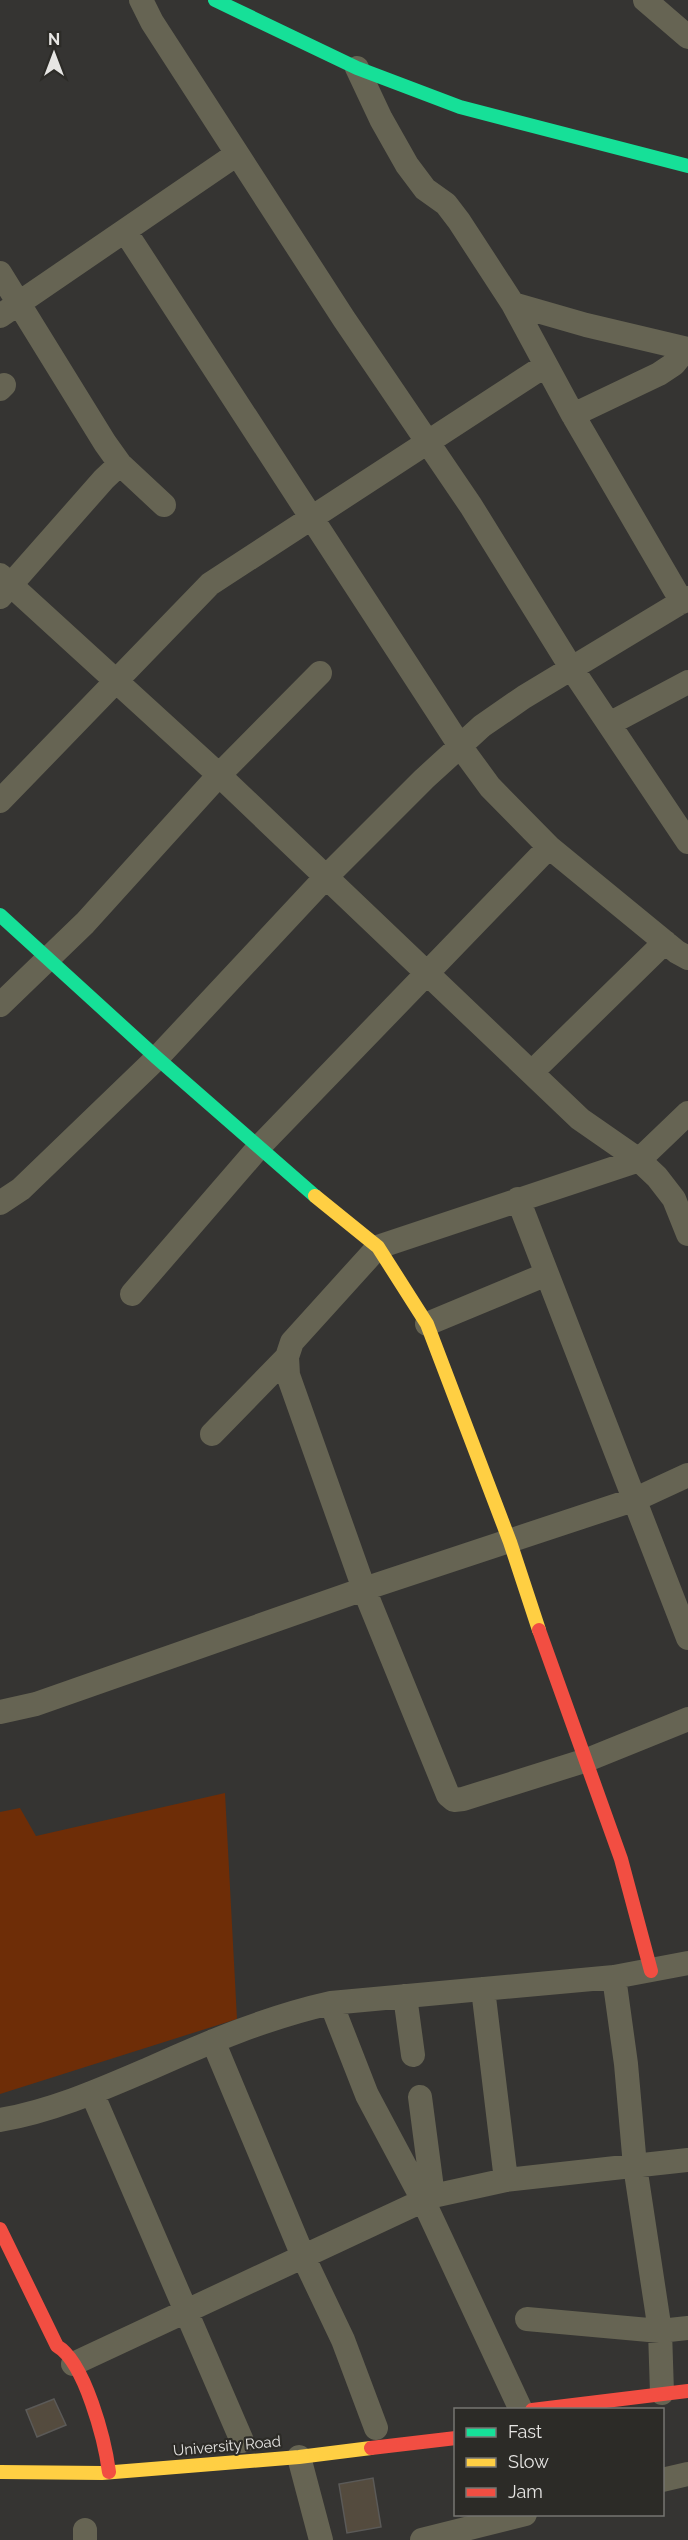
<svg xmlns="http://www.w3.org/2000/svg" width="688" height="2540" viewBox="0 0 688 2540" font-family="Raleway,sans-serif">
  <rect width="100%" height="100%" fill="#353432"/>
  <path fill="#6e2d07" d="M225,1793L237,2019L0,2094V1812L20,1808L36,1836Z"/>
  <path fill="#544b3e" stroke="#5b5a58" stroke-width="1.5" d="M54,2399L66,2425L37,2437L26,2410Z
    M373,2478L381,2527L347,2533L339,2484Z"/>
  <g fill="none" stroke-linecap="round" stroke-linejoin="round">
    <path stroke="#666453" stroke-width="24" d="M141,0L152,22L344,319L471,506L572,669L688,842
      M645,0L688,37
      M357,68L381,119L407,165L425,189L446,204L459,221L513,304L586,325L688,349
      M125,231L460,746L490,787L549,847L677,952L688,958
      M0,273L105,443L120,464L104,479L0,597
      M513,304L573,415L682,602
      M0,316L237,154
      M0,389L4,385
      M573,415L659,374L674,364L686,349
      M120,464L164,505
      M0,575L219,775L580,1119L639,1160L657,1177L674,1199L688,1234
      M609,724L688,682
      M0,801L210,584L546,365
      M0,1005L85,923L219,775L320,673
      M532,1072L665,942
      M688,1113L639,1160L378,1247L292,1342L287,1357L288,1375L364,1589L448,1795L454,1800L463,1799L587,1760L688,1719
      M518,1199L688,1638
      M0,1203L21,1189L157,1058L326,877L424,779L482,726L524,697L688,598
      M132,1294L259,1147L549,847
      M427,1324L547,1274
      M212,1434L287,1357
      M0,1712L36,1704L364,1589L636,1499L688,1475
      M614,1977L626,2064L635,2166L660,2331L662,2393
      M483,1989L506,2180
      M405,1996L413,2055
      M331,2003L367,2095L423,2200L521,2410
      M213,2041L303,2256L343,2340L376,2428
      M92,2093L242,2441
      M420,2097L433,2196
      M0,2120C53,2111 102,2089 151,2068C209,2042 268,2017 331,2003L614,1977L688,1963
      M527,2319L660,2331L688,2328
      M73,2364L433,2196L506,2180L688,2160
      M299,2457L321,2540
      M662,2480L688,2474
      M85,2530V2540
      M422,2540L525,2514"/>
    <path stroke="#16e098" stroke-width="14" d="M215,0L357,68L460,107L688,166
      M0,915L157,1058L315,1196"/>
    <path stroke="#ffcf43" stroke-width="14" d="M315,1196L378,1247L427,1324L510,1542L539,1630
      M0,2472L102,2473L299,2457L371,2448"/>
    <path stroke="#f24e42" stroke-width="14" d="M539,1630L621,1859L651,1971
      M0,2229L57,2346
      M57,2346C85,2362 105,2441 109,2472
      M532,2410L688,2391
      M371,2448L456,2438"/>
  </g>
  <g text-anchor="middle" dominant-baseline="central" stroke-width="4.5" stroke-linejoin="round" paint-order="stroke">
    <g font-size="15" fill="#e6e5e3" stroke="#2c2b27">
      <text transform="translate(227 2446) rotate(-5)">University Road</text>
    </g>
  </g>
  <rect x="454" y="2408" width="210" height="108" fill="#2c2b27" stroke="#767572" stroke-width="1.5"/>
  <rect x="466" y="2428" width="30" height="9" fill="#16e098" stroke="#767572" stroke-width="1.5"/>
  <text x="508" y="2438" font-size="18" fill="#e6e5e3">Fast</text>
  <rect x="466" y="2458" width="30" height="9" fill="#ffcf43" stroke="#767572" stroke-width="1.5"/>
  <text x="508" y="2468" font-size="18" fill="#e6e5e3">Slow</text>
  <rect x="466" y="2488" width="30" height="9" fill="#f24e42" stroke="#767572" stroke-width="1.5"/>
  <text x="508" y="2498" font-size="18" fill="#e6e5e3">Jam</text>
  <g transform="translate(54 54)" stroke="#2c2b27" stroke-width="4.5" paint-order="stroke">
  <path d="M0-4.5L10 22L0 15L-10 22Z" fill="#e6e5e3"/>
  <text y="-9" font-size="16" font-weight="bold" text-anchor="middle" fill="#e6e5e3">N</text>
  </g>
</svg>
